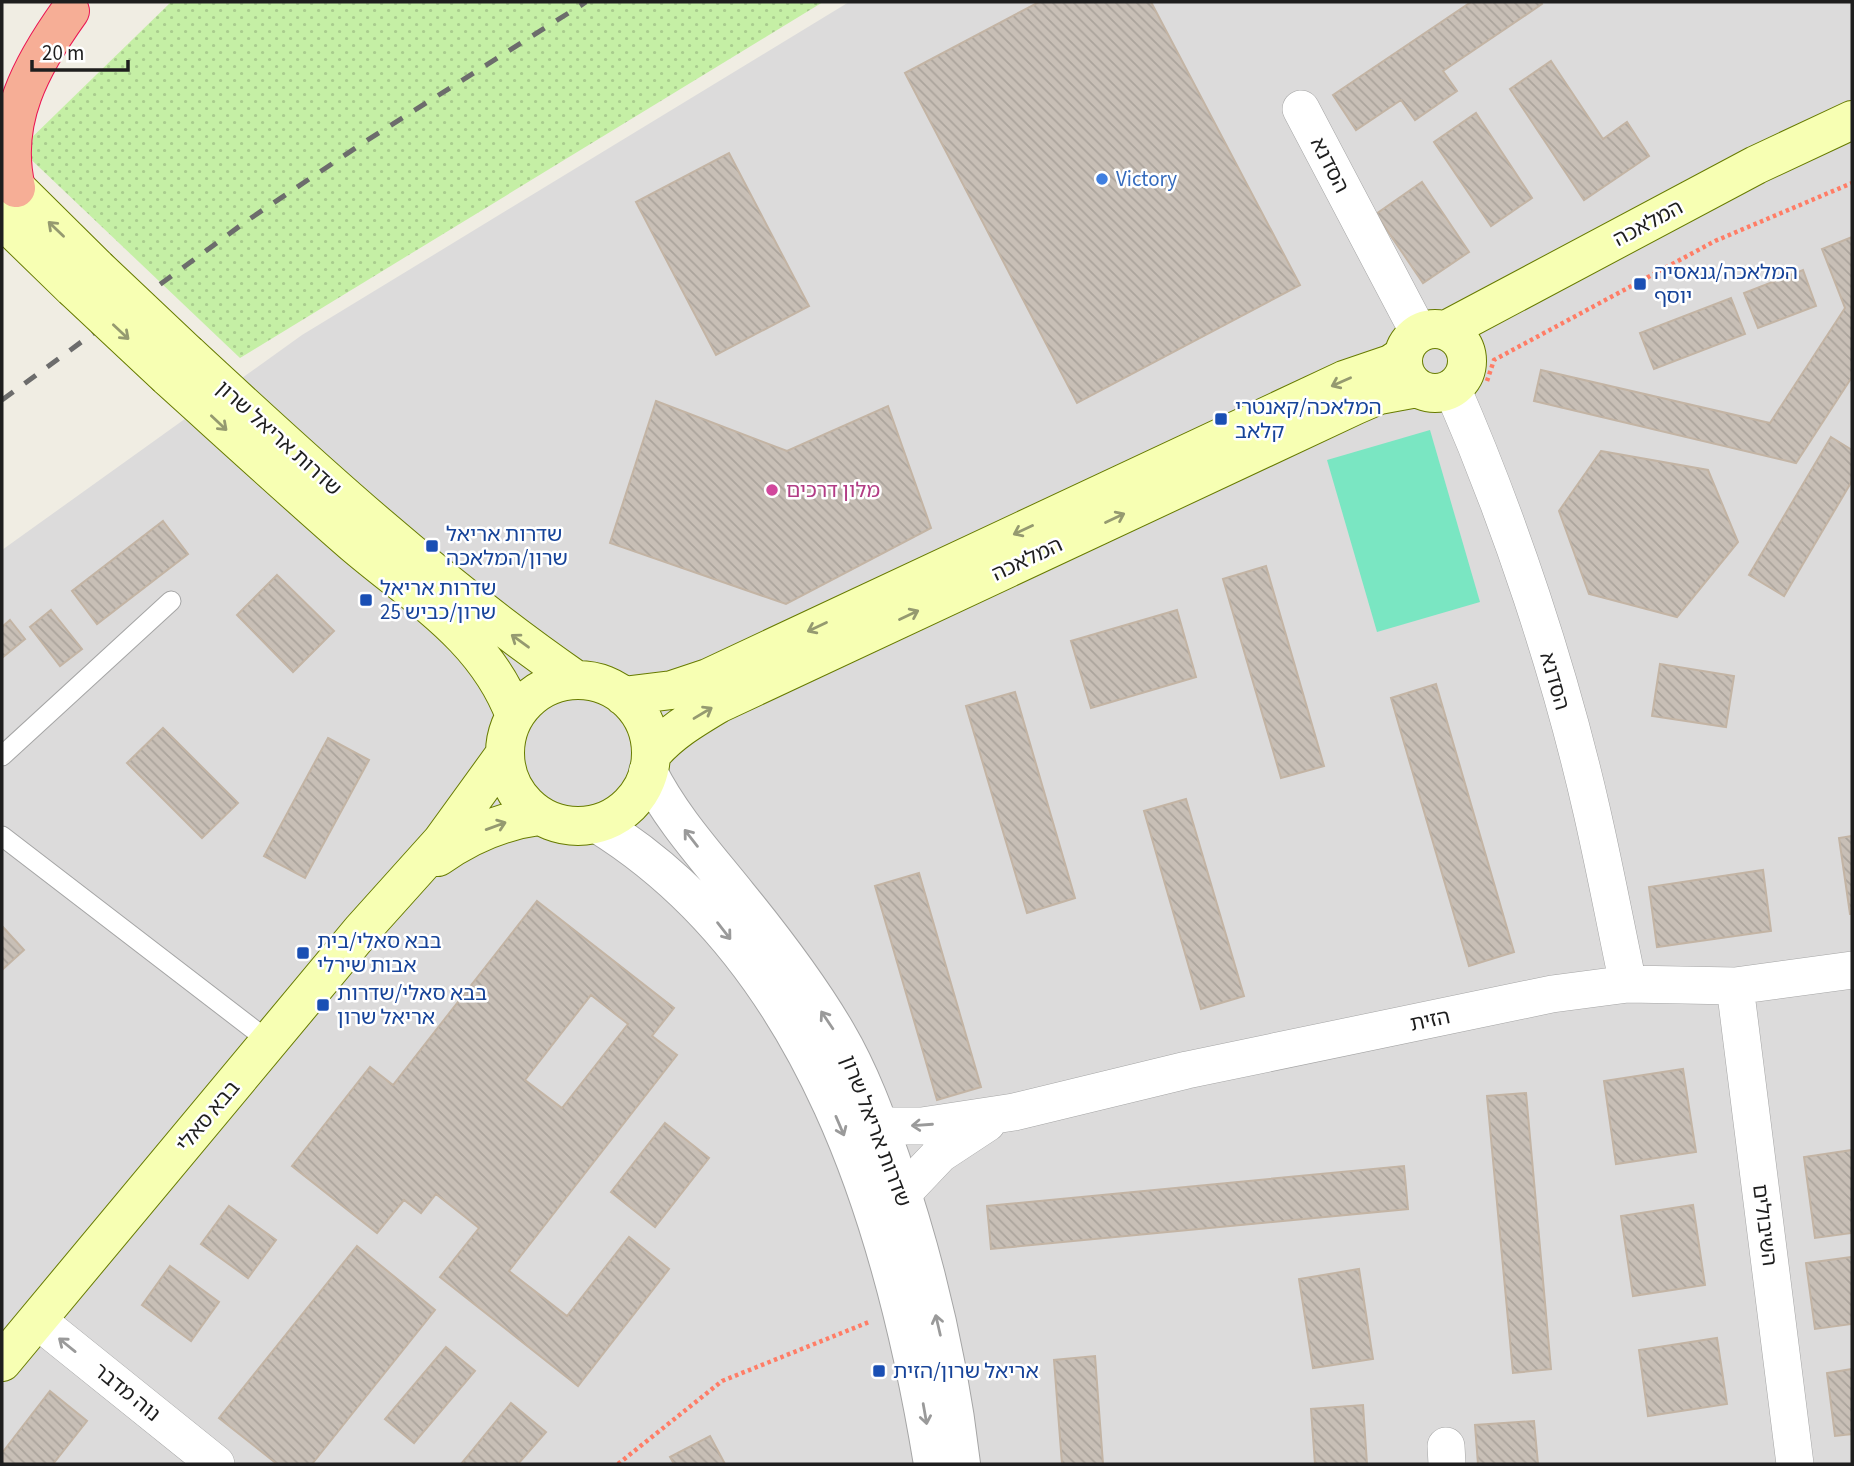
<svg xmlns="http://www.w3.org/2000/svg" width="1854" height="1466" viewBox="0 0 1854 1466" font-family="'Source Sans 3','Noto Sans Hebrew',sans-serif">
  <defs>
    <pattern id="grass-dots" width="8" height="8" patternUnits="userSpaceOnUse" patternTransform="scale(1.75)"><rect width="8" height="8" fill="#c5efa5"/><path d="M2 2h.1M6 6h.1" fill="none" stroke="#a9cc8e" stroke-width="1.8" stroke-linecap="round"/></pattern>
    <pattern id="building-back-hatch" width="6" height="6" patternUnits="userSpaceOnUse" patternTransform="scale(1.75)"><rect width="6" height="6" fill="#c8bfb6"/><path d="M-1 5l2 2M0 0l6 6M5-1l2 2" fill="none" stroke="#aba49c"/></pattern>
  </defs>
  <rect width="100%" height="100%" fill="#f0ede3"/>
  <path fill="#dcdbdb" d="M849,2H1852V1464H2V550L302,335Z"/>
  <path fill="url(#grass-dots)" d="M171,2H823L240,358L20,149Z"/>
  <path fill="#7ae6c2" d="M1430,430L1480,602L1377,632L1327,460Z"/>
  <path fill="url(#building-back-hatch)" stroke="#c3b4a4" stroke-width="2" fill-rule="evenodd" d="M1039,2H1151L1300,285L1077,403L905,73Z
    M1471,2H1541L1542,4L1443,71L1457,91L1415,120L1401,100L1356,130L1333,95Z
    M1551,61L1603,139L1627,122L1649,156L1584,200L1510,89Z
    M1476,113L1532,198L1491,226L1434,142Z
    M729,153L809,306L716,355L636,202Z
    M1422,182L1469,252L1423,283L1376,214Z
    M1852,237V377L1796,463L1534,401L1541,370L1770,423L1845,308L1822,249Z
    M1803,270L1816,306L1758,328L1744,293Z
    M1731,298L1745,334L1654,369L1640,333Z
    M656,401L787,451L888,406L931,528L786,604L610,543Z
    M1831,437L1852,450V481L1784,596L1749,575Z
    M1601,451L1708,470L1738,542L1677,617L1589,594L1559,511Z
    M163,521L188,554L97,624L72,591Z
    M1266,566L1324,766L1281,778L1223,579Z
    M277,575L334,631L293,672L237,615Z
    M51,610L82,649L60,666L30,627Z
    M1177,610L1196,677L1091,708L1071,641Z
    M10,620L25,639L2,658V627Z
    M1660,664L1734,676L1726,727L1652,716Z
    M1436,684L1514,952L1469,966L1391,698Z
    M1015,692L1075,898L1027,913L966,706Z
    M163,728L238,803L202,838L127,763Z
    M328,738L369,760L305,878L264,856Z
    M1186,799L1244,996L1201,1009L1144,811Z
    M1852,836V914H1850L1839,838Z
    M1763,870L1771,931L1657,947L1649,887Z
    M919,873L981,1087L937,1100L875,886Z
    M537,901L674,1008L652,1036L677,1055L509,1271L567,1316L629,1237L669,1269L578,1386L440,1277L479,1228L436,1194L421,1213L404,1200L377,1233L292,1166L370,1067L393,1085ZM591,995L628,1024L562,1108L525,1080Z
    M2,926L24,950L2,970Z
    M1683,1069L1696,1152L1616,1164L1604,1081Z
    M1526,1093L1551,1369L1513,1373L1487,1096Z
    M665,1123L709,1158L655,1227L611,1192Z
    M1852,1150V1233L1815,1238L1804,1157Z
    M1404,1166L1408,1209L991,1249L987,1206Z
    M1693,1205L1705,1285L1633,1296L1621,1216Z
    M229,1206L276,1240L248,1278L201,1244Z
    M357,1246L435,1310L312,1464H277L219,1418Z
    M1852,1257V1324L1815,1329L1806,1263Z
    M170,1266L219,1302L191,1341L142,1305Z
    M1359,1269L1373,1359L1313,1368L1299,1279Z
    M1717,1338L1727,1404L1648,1416L1639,1350Z
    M446,1347L475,1371L414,1443L385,1419Z
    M1095,1356L1103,1464H1062L1054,1360Z
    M1852,1369V1434L1835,1436L1827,1373Z
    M50,1391L87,1421L53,1464H2V1453Z
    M511,1403L546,1432L518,1464H461Z
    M1363,1405L1367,1464H1315L1311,1409Z
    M1534,1421L1538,1464H1478L1475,1425Z
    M710,1436L725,1464H674L670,1457Z"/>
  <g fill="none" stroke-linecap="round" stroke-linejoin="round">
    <defs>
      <path id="service" d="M2,756L171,601
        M2,836L270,1042"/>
      <path id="minor" d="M1301,109L1419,333
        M1452,388C1510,521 1560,671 1592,812C1605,869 1616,927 1628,984
        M1735,986L1795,1464
        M879,1126H922L1014,1112L1187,1070L1552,994L1628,984L1735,986L1852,970
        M902,1194L940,1154L987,1123
        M37,1320L216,1464
        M1446,1446L1447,1464"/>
      <path id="tertiary" d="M648,772C671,818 706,856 738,896C773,939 809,986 837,1034C860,1073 876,1117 891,1160C925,1259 949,1360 961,1464
        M598,824C815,959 894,1226 933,1464"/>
      <path id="secondary" d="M2,174L97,268
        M2,219L73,288
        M1403 361a32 32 0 1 1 64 0a32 32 0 1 1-64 0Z
        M1446,330L1756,165L1852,120
        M188,354C312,469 436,583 576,680
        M168,377C230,433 291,489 354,544C416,597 485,636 515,716
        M505 753a73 73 0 1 1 146 0a73 73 0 1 1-146 0Z
        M623,696L672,690L708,678L1344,380L1391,364L1403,356
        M651,755C669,733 693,719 718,704L1356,405L1379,395L1417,388
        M438,857C469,835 501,821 539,816
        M2,1362L362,930L442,841L505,754"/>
      <path id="trunk" d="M16,188C0,121 32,64 70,11"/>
    </defs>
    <use href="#service" stroke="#a5a5a5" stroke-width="21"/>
    <use href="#minor" stroke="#a5a5a5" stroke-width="38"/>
    <use href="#tertiary" stroke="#a5a5a5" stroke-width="40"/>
    <use href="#secondary" stroke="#677b00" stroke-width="40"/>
    <use href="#trunk" stroke="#ea1452" stroke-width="40"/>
    <path stroke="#ff7d66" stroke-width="4.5" stroke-dasharray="3.5 3.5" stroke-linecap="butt" d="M1487,381L1494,360L1715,241L1852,183
      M618,1464L722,1381L869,1322"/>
    <use href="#service" stroke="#fff" stroke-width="19"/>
    <use href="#minor" stroke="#fff" stroke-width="37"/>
    <use href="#tertiary" stroke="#fff" stroke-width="38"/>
    <use href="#secondary" stroke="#f7ffb3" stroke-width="38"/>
    <use href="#trunk" stroke="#f6ae96" stroke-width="38"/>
    <path stroke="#6c6c6c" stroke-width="5" stroke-dasharray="14 14" stroke-linecap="butt" d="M2,400L248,220L366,141L586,2"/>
    <defs>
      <path id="secondary-bridge" d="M97,268L188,354
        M73,288L168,377"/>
    </defs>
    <use href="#secondary-bridge" stroke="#677b00" stroke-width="40" stroke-linecap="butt"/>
    <use href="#secondary-bridge" stroke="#f7ffb3" stroke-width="38"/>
  </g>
  <defs><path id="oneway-shaft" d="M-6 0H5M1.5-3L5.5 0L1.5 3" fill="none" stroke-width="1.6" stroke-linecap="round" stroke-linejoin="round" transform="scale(1.75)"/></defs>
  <g stroke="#959a70">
    <use href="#oneway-shaft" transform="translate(56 229) rotate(-136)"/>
    <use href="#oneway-shaft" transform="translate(121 332) rotate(43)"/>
    <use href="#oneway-shaft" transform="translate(1341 382) rotate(156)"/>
    <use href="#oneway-shaft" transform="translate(219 423) rotate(43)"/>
    <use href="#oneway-shaft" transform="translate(1115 518) rotate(-25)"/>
    <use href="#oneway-shaft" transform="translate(1023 530) rotate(155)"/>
    <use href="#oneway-shaft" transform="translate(909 615) rotate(-25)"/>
    <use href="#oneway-shaft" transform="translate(817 627) rotate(155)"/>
    <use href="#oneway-shaft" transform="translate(520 641) rotate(-144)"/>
    <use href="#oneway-shaft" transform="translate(703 713) rotate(-31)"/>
    <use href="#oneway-shaft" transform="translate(496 826) rotate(-20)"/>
  </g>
  <g stroke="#9a9a9a">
    <use href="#oneway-shaft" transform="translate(691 838) rotate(-128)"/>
    <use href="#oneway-shaft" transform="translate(724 931) rotate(52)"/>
    <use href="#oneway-shaft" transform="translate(827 1020) rotate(-124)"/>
    <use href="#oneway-shaft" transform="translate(922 1125) rotate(176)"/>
    <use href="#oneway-shaft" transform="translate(840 1126) rotate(67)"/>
    <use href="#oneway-shaft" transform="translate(938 1325) rotate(-103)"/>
    <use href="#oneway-shaft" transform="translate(67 1345) rotate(-141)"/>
    <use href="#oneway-shaft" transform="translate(925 1414) rotate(80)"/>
  </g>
  <circle fill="#3f7fe0" stroke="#fff" stroke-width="2.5" cx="1102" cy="179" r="7"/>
  <g fill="#1a4fb4" stroke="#fff" stroke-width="2.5">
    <rect x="1633" y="277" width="14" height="14" rx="3.5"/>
    <rect x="1214" y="412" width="14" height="14" rx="3.5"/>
    <rect x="425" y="539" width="14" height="14" rx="3.5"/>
    <rect x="359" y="593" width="14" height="14" rx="3.5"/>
    <rect x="296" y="946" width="14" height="14" rx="3.5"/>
    <rect x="316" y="998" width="14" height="14" rx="3.5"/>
    <rect x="872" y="1364" width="14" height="14" rx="3.5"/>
  </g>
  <circle fill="#d1479c" stroke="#fff" stroke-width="2.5" cx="772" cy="490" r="7"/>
  <g text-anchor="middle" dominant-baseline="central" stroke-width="5" stroke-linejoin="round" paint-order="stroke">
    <g font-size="21" fill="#1e1e1e" stroke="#fff">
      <text transform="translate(1330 165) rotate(63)">הסדנא</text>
      <text transform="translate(1648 223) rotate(-28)">המלאכה</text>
      <text transform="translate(279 438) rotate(42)">שדרות אריאל שרון</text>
      <text transform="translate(1027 559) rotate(-25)">המלאכה</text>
      <text transform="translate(1555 681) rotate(74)">הסדנא</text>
      <text transform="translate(1430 1020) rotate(-12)">הזית</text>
      <text transform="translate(208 1116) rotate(-50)">בבא סאלי</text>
      <text transform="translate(876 1131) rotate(69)">שדרות אריאל שרון</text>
      <text transform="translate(1765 1225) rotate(83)">השיבולים</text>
      <text transform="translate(127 1392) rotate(39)">נוה מדבר</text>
    </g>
    <g font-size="21" fill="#366cbe" stroke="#fff" text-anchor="start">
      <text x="1116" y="179">Victory</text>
    </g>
    <g font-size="21" fill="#164399" stroke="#fff" text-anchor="start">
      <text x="1654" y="272">המלאכה/גנאסיה<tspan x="1654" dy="24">יוסף</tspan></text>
      <text x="1235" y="407">המלאכה/קאנטרי<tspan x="1235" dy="24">קלאב</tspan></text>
      <text x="446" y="534">שדרות אריאל<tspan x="446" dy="24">שרון/המלאכה</tspan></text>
      <text x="380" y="588">שדרות אריאל<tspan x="380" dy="24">שרון/כביש 25</tspan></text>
      <text x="317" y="941">בבא סאלי/בית<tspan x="317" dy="24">אבות שירלי</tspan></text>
      <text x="337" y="993">בבא סאלי/שדרות<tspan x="337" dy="24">אריאל שרון</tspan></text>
      <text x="893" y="1371">אריאל שרון/הזית</text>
    </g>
    <g font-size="21" fill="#b23c85" stroke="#fff" text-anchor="start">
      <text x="786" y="490">מלון דרכים</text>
    </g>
  </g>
  <rect width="1854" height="1466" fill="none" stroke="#1e1e1e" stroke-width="7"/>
  <path d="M32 60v10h96v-10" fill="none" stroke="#1e1e1e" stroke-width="3.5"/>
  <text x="42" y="60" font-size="21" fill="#1e1e1e" stroke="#ffffff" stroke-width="5" paint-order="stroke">20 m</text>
</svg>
